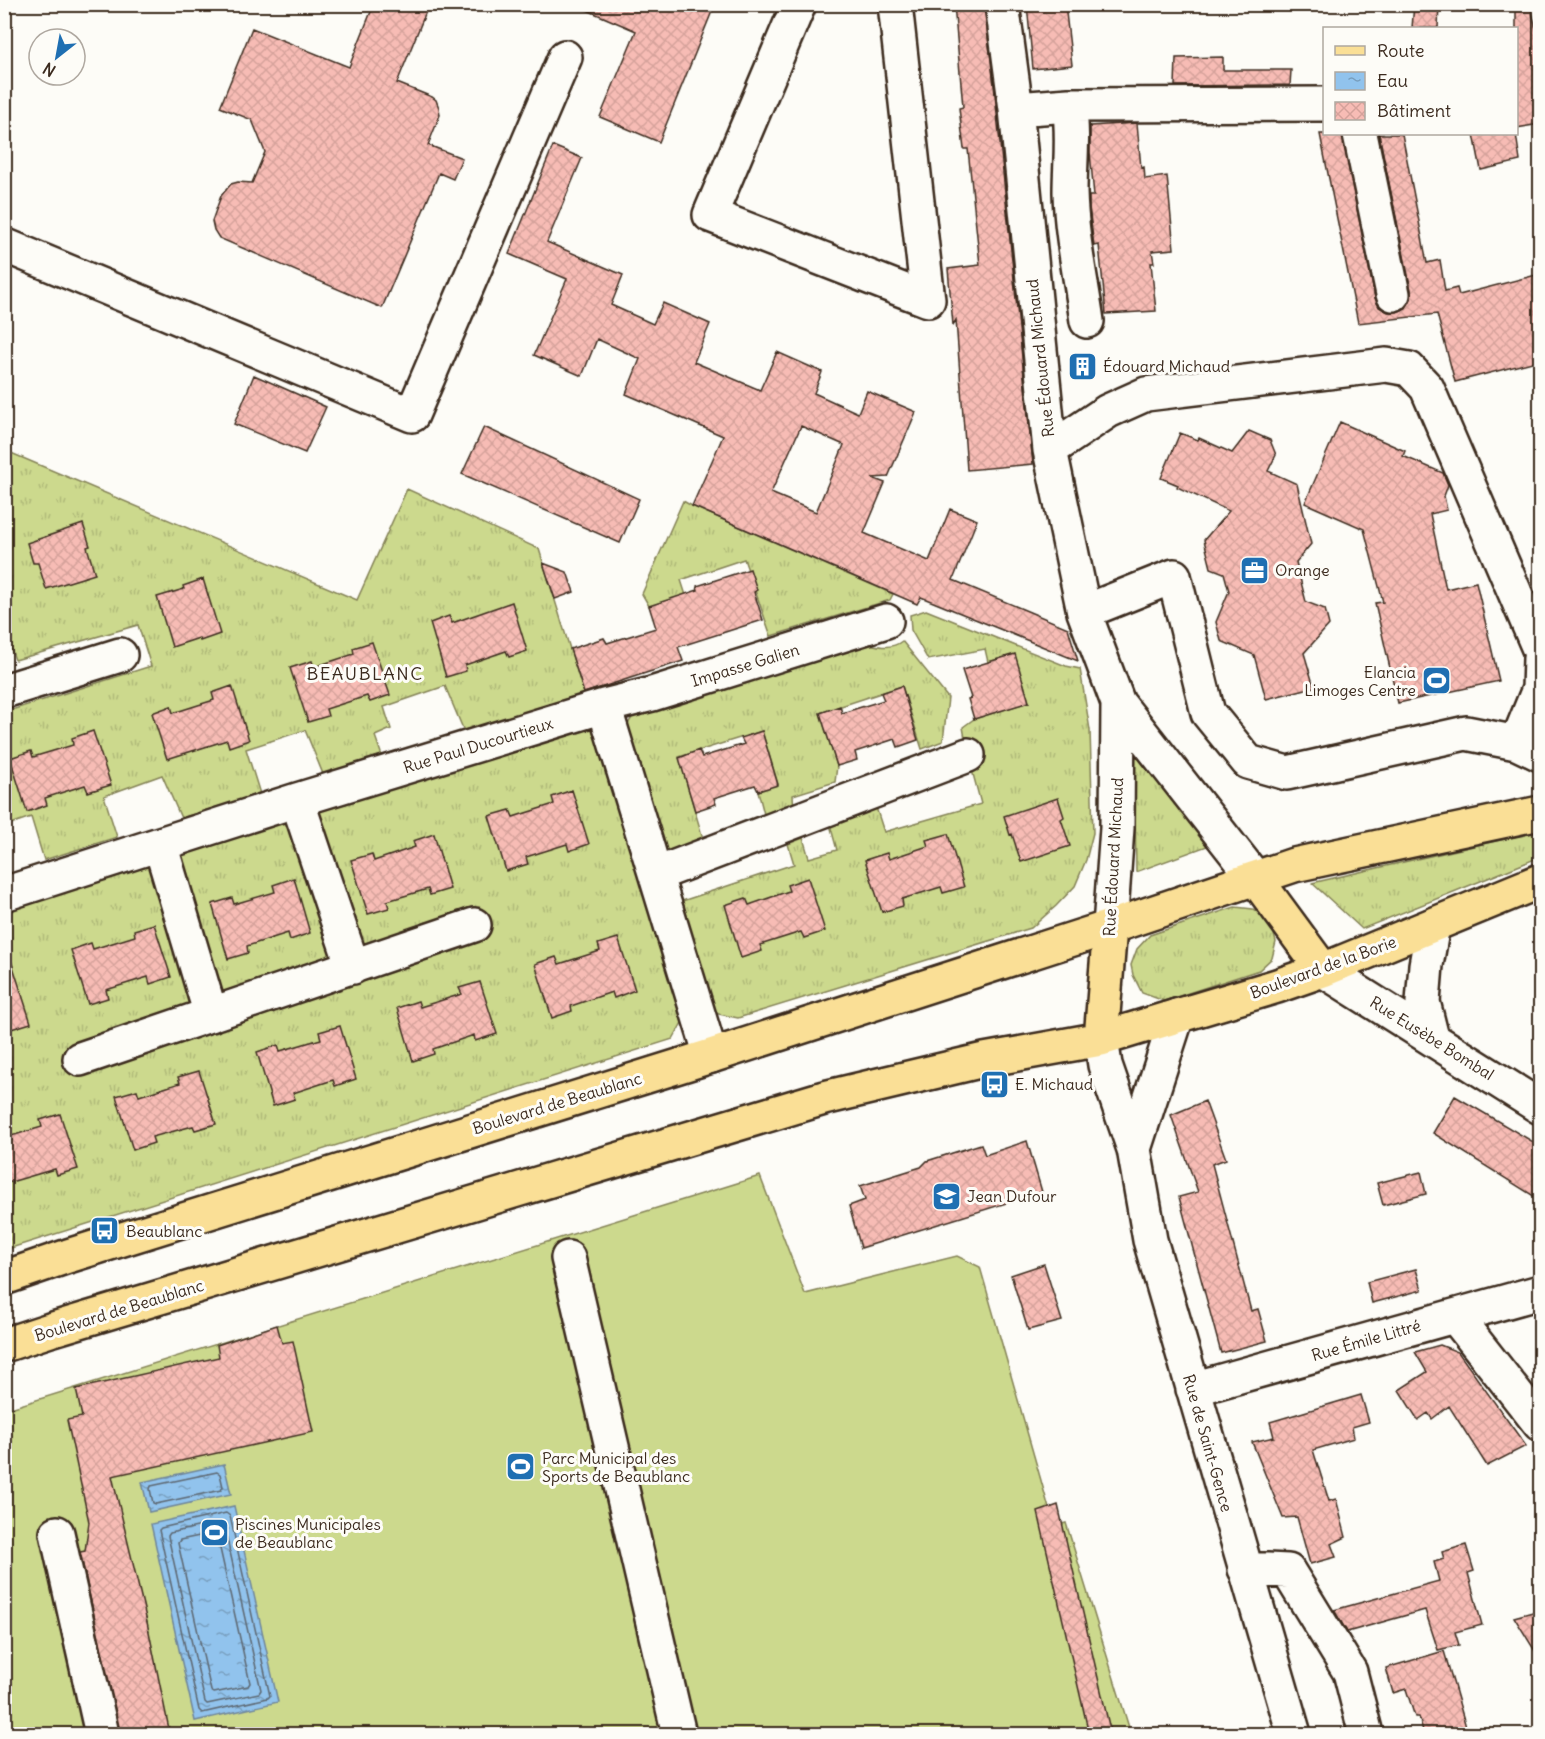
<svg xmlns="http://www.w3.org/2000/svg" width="1545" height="1739" viewBox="0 0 1545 1739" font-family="Delius,sans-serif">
  <defs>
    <pattern id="grass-tufts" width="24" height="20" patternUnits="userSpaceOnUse" patternTransform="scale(1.5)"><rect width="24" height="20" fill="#ccd98d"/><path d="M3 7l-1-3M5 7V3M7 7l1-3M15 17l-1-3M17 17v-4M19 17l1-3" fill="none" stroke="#b0ba79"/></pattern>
    <pattern id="water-ripples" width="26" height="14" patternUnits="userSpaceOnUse" patternTransform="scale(1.5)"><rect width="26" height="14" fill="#91c3ed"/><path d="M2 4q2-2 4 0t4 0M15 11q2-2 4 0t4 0" fill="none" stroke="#789fbf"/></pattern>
    <pattern id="building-cross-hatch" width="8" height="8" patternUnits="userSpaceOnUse" patternTransform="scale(1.5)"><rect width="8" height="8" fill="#f7bcb5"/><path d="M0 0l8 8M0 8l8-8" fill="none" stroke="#d5a29b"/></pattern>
  </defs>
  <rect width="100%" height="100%" fill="#fdfcf7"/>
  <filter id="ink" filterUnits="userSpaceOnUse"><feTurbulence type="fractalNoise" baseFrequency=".0167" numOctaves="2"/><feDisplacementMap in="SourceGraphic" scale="12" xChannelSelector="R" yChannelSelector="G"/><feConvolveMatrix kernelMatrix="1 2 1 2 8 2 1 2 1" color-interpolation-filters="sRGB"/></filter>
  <g filter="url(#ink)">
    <path fill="url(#grass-tufts)" stroke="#848256" stroke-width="1.5" d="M4,450L357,600L407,489L539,549L584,694L464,731L445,686L384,707L391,729L375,736L382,756L323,774L305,730L246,749L260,794L181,818L162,775L104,796L117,837L44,860L31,817L5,826V712L151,666L138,625L15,660L4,629Z
      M683,501L692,506L893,594L890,600L771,636L744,559L681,580L693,617L649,606L642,594Z
      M926,610L1066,666L1080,669L1090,730L1093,833L1086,860L1075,886L1056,906L1031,928L738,1018L714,1013L679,902L794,864L788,844L803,838L809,858L837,850L826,810L871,792L884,832L981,804L968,755L963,727L974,719L1029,702L1023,681L1010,656L988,662L985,649L928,660L911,630L910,615Z
      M902,641L948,698L943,741L922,749L902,686L820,713L837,766L835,782L793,795L794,811L766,822L758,791L778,784L762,731L679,757L704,842L665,856L626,727L633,716L865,643C878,646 891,650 902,641Z
      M585,723L596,730L684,1019L673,1039L11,1248L5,1246V908Z
      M1134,735L1210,845L1136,872Z
      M1540,831V857L1362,929L1312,883Z
      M1235,907L1253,909L1270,920L1276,942L1272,958L1259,970L1164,1001L1142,993L1133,975L1131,965L1137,949L1150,935Z"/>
    <path fill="#ccd98d" stroke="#848256" stroke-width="1.5" d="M760,1176L805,1294L957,1256L980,1267L1054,1526L1066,1523L1131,1734H5L4,1410Z"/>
    <path fill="url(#water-ripples)" stroke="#6f869a" stroke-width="1.5" d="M224,1464L231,1494L149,1512L142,1482Z
      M234,1506L278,1702L195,1721L151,1524Z"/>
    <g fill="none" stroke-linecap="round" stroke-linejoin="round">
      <path stroke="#5d6771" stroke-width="1.5" d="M217,1472L220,1474L223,1487L221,1490L156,1504L153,1503L150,1489L151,1486Z
        M226,1513L230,1516L270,1696L268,1698L202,1713L199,1710L159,1530L161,1528Z
        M220,1522L224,1525L261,1690L259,1693L207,1704L205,1702L168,1536L170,1533Z
        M214,1533L217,1535L250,1683L248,1686L214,1693L211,1691L178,1543L180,1540Z"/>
    </g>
    <path fill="url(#building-cross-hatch)" stroke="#3b2a1e" stroke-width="1.5" fill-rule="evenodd" d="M374,4H429L397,83L432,97L436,100L439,108L440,115L428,145L462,158L453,179L439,173L382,308L219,238L214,230L212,221L221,196L231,184L238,182L252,183L265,152L252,120L220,107L252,28L349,67Z
      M573,4H715L659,142L600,117L636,31Z
      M954,4H984L994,85L1033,464L967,470L956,320L953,325L948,269L980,265L968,149H964L959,108L963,107Z
      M1027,4H1065L1072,65L1033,69Z
      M1414,4H1439L1438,28H1412Z
      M1516,4H1530L1537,33H1540V124L1516,128Z
      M1223,57V70H1291L1290,85L1175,86L1176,58Z
      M1137,123L1141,168L1144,167L1145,179L1167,176L1174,249L1152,251L1154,263H1151L1156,311L1106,314L1099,245L1094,246L1089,207V196H1094L1090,152V126Z
      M1320,134H1342L1375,298L1379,307L1388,312H1397L1406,308L1411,299V290L1379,134H1402L1427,263L1440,260L1445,291L1457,288L1459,295L1540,274V360L1455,382L1437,314L1358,323Z
      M1474,134H1516L1520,161L1481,170Z
      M553,146L582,158L547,242L623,275L611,305L653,324L663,303L710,324L694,362L760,390L777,352L822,372L814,393L858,413L867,391L916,412L888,477L872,478L885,483L864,533L929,561L950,509L977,520L953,580L1068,628L1078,661L921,597L917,604L692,506L723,436L626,394L640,359L597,339L582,376L534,355L567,279L509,254ZM801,426L844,445L816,512L771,493Z
      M254,375L326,407L305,453L234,424Z
      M1340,422L1405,451L1403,456L1443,473L1448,485L1444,496L1447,510L1430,514L1446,589L1476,582L1499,681L1398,703L1375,603L1383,602L1364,529L1305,503Z
      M484,427L639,499L620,543L462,474Z
      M1249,431L1270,440L1276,455L1268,471L1297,484L1311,544L1296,562L1306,602L1325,609L1329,625L1304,653L1314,687L1266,699L1254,655L1221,641L1216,622L1229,591L1224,573L1211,568L1204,540L1229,511L1177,487L1178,485L1161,478L1180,433L1198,440L1199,438L1232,453Z
      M83,524L90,546L87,547L95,574L46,589L38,563H33L27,543Z
      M543,563L567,572L574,592L555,599Z
      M750,569L757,590L754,592L763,620L678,647L683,661L584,693L570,649L604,638L607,643L656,628L649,606L698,590L697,586Z
      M203,579L220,634L200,641L199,638L172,647L157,597L184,589L183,586Z
      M512,602L527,651L509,657L506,651L465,665L466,671L446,677L430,623L449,616L452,623Z
      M372,642L390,695L370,702L367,696L326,709L328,716L308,722L290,668L312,661L314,667L354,654L353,648Z
      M1015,654L1029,702L974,719L968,699L971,698L962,670Z
      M232,686L249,740L229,747L227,740L167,759L152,713L171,706L173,713L214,700L212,693Z
      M902,686L918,740L898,747L895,739L855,752L857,760L837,766L820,713L840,706L842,713L884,700L881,693Z
      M93,731L111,785L88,792L85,785L45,798L47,805L27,812L10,758L31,751L33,757L73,745L72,738Z
      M762,731L778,785L758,791L755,785L714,798L716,804L695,811L679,758L699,750L702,757L744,744L741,738Z
      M572,790L589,844L569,851L567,844L526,857L528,864L506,871L489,816L510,810L513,817L554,804L552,797Z
      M1058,798L1064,817L1061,819L1070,846L1021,862L1012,834L1010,835L1004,816Z
      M434,834L450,889L430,895L428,889L387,901L389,908L368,914L351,860L372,854L374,861L415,847L413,841Z
      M948,834L964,887L943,893L941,887L902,899L903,906L882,912L865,860L887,853L889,859L928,846L926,840Z
      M294,878L310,933L290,940L288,933L247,946L248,953L228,959L212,904L232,898L234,904L275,892L273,885Z
      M808,878L825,931L804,938L801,932L760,945L762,951L741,958L725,905L746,898L749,905L789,891L787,885Z
      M154,924L171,977L150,984L148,977L106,990L108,998L88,1004L71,950L91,943L93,949L135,936L134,930Z
      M618,938L635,990L614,998L612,992L571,1006L572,1011L552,1018L535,964L556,957L559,964L600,951L598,944Z
      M9,954L31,1023L11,1029L4,1012V955Z
      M480,982L497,1034L475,1041L474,1035L433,1049L434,1054L413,1061L397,1008L418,1001L420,1007L462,994L459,988Z
      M340,1026L356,1079L335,1086L333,1080L293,1093L295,1099L273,1106L257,1052L278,1045L280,1051L321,1039L319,1032Z
      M199,1071L216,1124L195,1130L193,1126L152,1137L154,1143L133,1150L116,1096L137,1090L139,1096L180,1083L178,1077Z
      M1455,1096L1540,1146V1200L1433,1133Z
      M1205,1101L1226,1159L1212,1164L1251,1311L1258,1309L1267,1341L1221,1353L1179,1197L1198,1192L1171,1115Z
      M60,1114L78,1169L57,1175L55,1169L4,1184V1138L42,1127L40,1120Z
      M1027,1141L1042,1192L861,1248L849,1206L865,1200L860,1186L921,1167L927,1161L981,1144L985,1155Z
      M1421,1172L1426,1194L1383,1205L1377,1183Z
      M1044,1264L1062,1321L1028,1330L1011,1275Z
      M1416,1269L1422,1290L1372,1303L1367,1282Z
      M277,1325L282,1343L293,1341L313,1432L112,1476L147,1622L170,1734H120L80,1552L85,1551L89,1522L67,1420L82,1417L76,1389L219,1357L217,1345Z
      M1440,1345L1458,1352L1526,1446L1487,1466L1449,1406L1432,1419L1428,1413L1418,1420L1399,1390L1427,1372L1415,1352Z
      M1361,1395L1369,1422L1352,1427L1354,1438L1313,1450L1329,1501L1336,1499L1346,1537L1331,1544L1336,1557L1310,1564L1297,1517L1283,1518L1252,1442L1274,1437L1270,1422Z
      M1058,1505L1111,1734H1089L1038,1512Z
      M1466,1545L1474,1571L1468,1573L1482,1625L1455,1632L1459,1645L1438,1650L1425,1610L1347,1632L1334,1610L1439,1581L1434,1562L1444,1559L1442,1552Z
      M1540,1610V1659L1514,1617Z
      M1444,1651L1468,1734H1424L1419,1717H1415L1406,1689L1393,1693L1386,1668Z"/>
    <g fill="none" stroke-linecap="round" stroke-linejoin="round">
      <defs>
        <path id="minor" d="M799,4L710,215L928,300L895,4
          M1002,4L1016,109L1050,450L1084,612L1118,703L1256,879
          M1069,105C1074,134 1070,163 1070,192C1071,235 1081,279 1087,321
          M1016,109L1069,105L1324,104
          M1360,134L1393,294
          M4,245L412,415L565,57
          M1050,450L1108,411L1146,394L1386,365L1409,369L1427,388L1540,651
          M1084,612L1174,576L1208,713L1248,762L1287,773L1466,733L1517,743L1540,754
          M4,691L120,655
          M604,706L711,1056
          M1517,743L1539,689L1540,658
          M297,800L353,967
          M160,844L211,1015
          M657,874L968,755
          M4,894L297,800L604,706L652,694L886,621
          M1110,927L1117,828L1118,703
          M1323,970L1540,1107
          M1432,1038L1423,1002L1426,965L1433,925
          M1101,1039L1105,1065L1134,1149L1150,1240L1294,1734
          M80,1059L474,925
          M1134,1149L1177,1016
          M568,1258L679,1734
          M1455,1316L1540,1424
          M1193,1389L1540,1292
          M57,1533L102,1734
          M1245,1569L1288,1571L1350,1672L1366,1734"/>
        <path id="major" d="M1256,879L1323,970
          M1101,1039L1110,927
          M4,1278L68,1256L711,1056L1110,927L1294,865L1540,813
          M4,1345L50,1330L824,1098L984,1060L1101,1039L1177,1016L1277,986L1323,970L1540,881"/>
      </defs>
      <use href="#minor" stroke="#3b2a1e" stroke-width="38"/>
      <use href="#major" stroke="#3b2a1e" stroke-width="38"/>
      <use href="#minor" stroke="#fdfcf7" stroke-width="33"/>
      <use href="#major" stroke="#fadf96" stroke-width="33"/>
    </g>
  </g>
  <defs>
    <symbol id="building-square" viewBox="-11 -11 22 22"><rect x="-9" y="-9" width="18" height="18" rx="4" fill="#1f6fb2" stroke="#fdfcf7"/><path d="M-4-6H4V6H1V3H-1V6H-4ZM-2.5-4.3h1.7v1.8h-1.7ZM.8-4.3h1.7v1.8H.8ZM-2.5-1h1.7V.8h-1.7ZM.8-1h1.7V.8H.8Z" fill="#fff"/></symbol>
    <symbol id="office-square" viewBox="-11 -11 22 22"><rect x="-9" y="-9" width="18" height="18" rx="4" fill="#1f6fb2" stroke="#fdfcf7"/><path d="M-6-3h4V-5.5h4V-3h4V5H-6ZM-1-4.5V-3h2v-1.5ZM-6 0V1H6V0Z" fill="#fff"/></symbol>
    <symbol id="stadium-square" viewBox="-11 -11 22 22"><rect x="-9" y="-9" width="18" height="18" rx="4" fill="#1f6fb2" stroke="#fdfcf7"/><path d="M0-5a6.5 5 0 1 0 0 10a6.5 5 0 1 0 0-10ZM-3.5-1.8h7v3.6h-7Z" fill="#fff"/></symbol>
    <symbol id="bus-square" viewBox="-11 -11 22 22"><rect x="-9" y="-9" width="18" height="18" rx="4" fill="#1f6fb2" stroke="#fdfcf7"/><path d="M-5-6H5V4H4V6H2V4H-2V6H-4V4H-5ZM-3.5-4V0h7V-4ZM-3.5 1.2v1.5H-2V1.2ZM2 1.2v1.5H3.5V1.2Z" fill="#fff"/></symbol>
    <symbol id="school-square" viewBox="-11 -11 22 22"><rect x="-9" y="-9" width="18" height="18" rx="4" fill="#1f6fb2" stroke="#fdfcf7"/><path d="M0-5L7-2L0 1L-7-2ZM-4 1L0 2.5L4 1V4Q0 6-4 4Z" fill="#fff"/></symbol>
  </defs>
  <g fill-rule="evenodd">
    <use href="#building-square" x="1066" y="350" width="33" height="33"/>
    <use href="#office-square" x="1238" y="554" width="33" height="33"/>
    <use href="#stadium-square" x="1420" y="664" width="33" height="33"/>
    <use href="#bus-square" x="978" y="1068" width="33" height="33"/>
    <use href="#school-square" x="930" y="1180" width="33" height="33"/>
    <use href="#bus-square" x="88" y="1214" width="33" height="33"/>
    <use href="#stadium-square" x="504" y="1450" width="33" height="33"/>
    <use href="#stadium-square" x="198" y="1516" width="33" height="33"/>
  </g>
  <g text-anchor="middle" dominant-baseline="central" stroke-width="6" stroke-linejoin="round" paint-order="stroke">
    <g font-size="16" fill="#3b2a1e" stroke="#fdfcf7">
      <text transform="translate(1040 358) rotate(-96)">Rue Édouard Michaud</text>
      <text transform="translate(745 665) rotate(-17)">Impasse Galien</text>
      <text transform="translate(478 745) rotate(-17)">Rue Paul Ducourtieux</text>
      <text transform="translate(1113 857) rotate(-87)">Rue Édouard Michaud</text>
      <text transform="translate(1323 967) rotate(-20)">Boulevard de la Borie</text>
      <text transform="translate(1432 1038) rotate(32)">Rue Eusèbe Bombal</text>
      <text transform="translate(557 1103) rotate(-17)">Boulevard de Beaublanc</text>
      <text transform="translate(119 1310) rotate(-17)">Boulevard de Beaublanc</text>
      <text transform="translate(1366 1340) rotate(-16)">Rue Émile Littré</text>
      <text transform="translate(1208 1443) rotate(74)">Rue de Saint-Gence</text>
    </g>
    <g font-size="16" fill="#3b2a1e" stroke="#fdfcf7" text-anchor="start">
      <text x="1103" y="366">Édouard Michaud</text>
      <text x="1275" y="570">Orange</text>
      <text x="1416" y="672" text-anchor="end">Elancia<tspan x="1416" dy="18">Limoges Centre</tspan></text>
      <text x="1015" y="1084">E. Michaud</text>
      <text x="967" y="1196">Jean Dufour</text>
      <text x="126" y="1231">Beaublanc</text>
      <text x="542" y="1458">Parc Municipal des<tspan x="542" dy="18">Sports de Beaublanc</tspan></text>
      <text x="235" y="1524">Piscines Municipales<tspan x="235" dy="18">de Beaublanc</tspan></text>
    </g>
    <g font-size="18" letter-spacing="1.5" fill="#3b2a1e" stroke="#fdfcf7">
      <text x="365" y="673">BEAUBLANC</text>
    </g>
  </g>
  <rect width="1545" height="1739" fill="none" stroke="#fdfcf7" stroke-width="24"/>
  <rect x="12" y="12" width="1521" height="1715" fill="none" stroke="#3b2a1e" stroke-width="2" filter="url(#ink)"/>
  <rect x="1323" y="27" width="195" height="108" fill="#fdfcf7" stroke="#afa8a0" stroke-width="1.5"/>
  <rect x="1335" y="46" width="30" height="9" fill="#fadf96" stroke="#afa8a0" stroke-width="1.5"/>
  <text x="1377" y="57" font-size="18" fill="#3b2a1e">Route</text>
  <rect x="1335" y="72" width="30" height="18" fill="url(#water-ripples)" stroke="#afa8a0" stroke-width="1.5"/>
  <text x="1377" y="87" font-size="18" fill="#3b2a1e">Eau</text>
  <rect x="1335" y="102" width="30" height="18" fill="url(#building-cross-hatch)" stroke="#afa8a0" stroke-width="1.5"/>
  <text x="1377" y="117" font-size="18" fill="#3b2a1e">Bâtiment</text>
  <g transform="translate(57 57) rotate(211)"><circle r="28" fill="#fdfcf7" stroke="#afa8a0" stroke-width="1.5"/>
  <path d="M0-4.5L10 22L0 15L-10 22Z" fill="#1f6fb2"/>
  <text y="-9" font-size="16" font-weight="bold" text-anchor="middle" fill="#3b2a1e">N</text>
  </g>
</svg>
